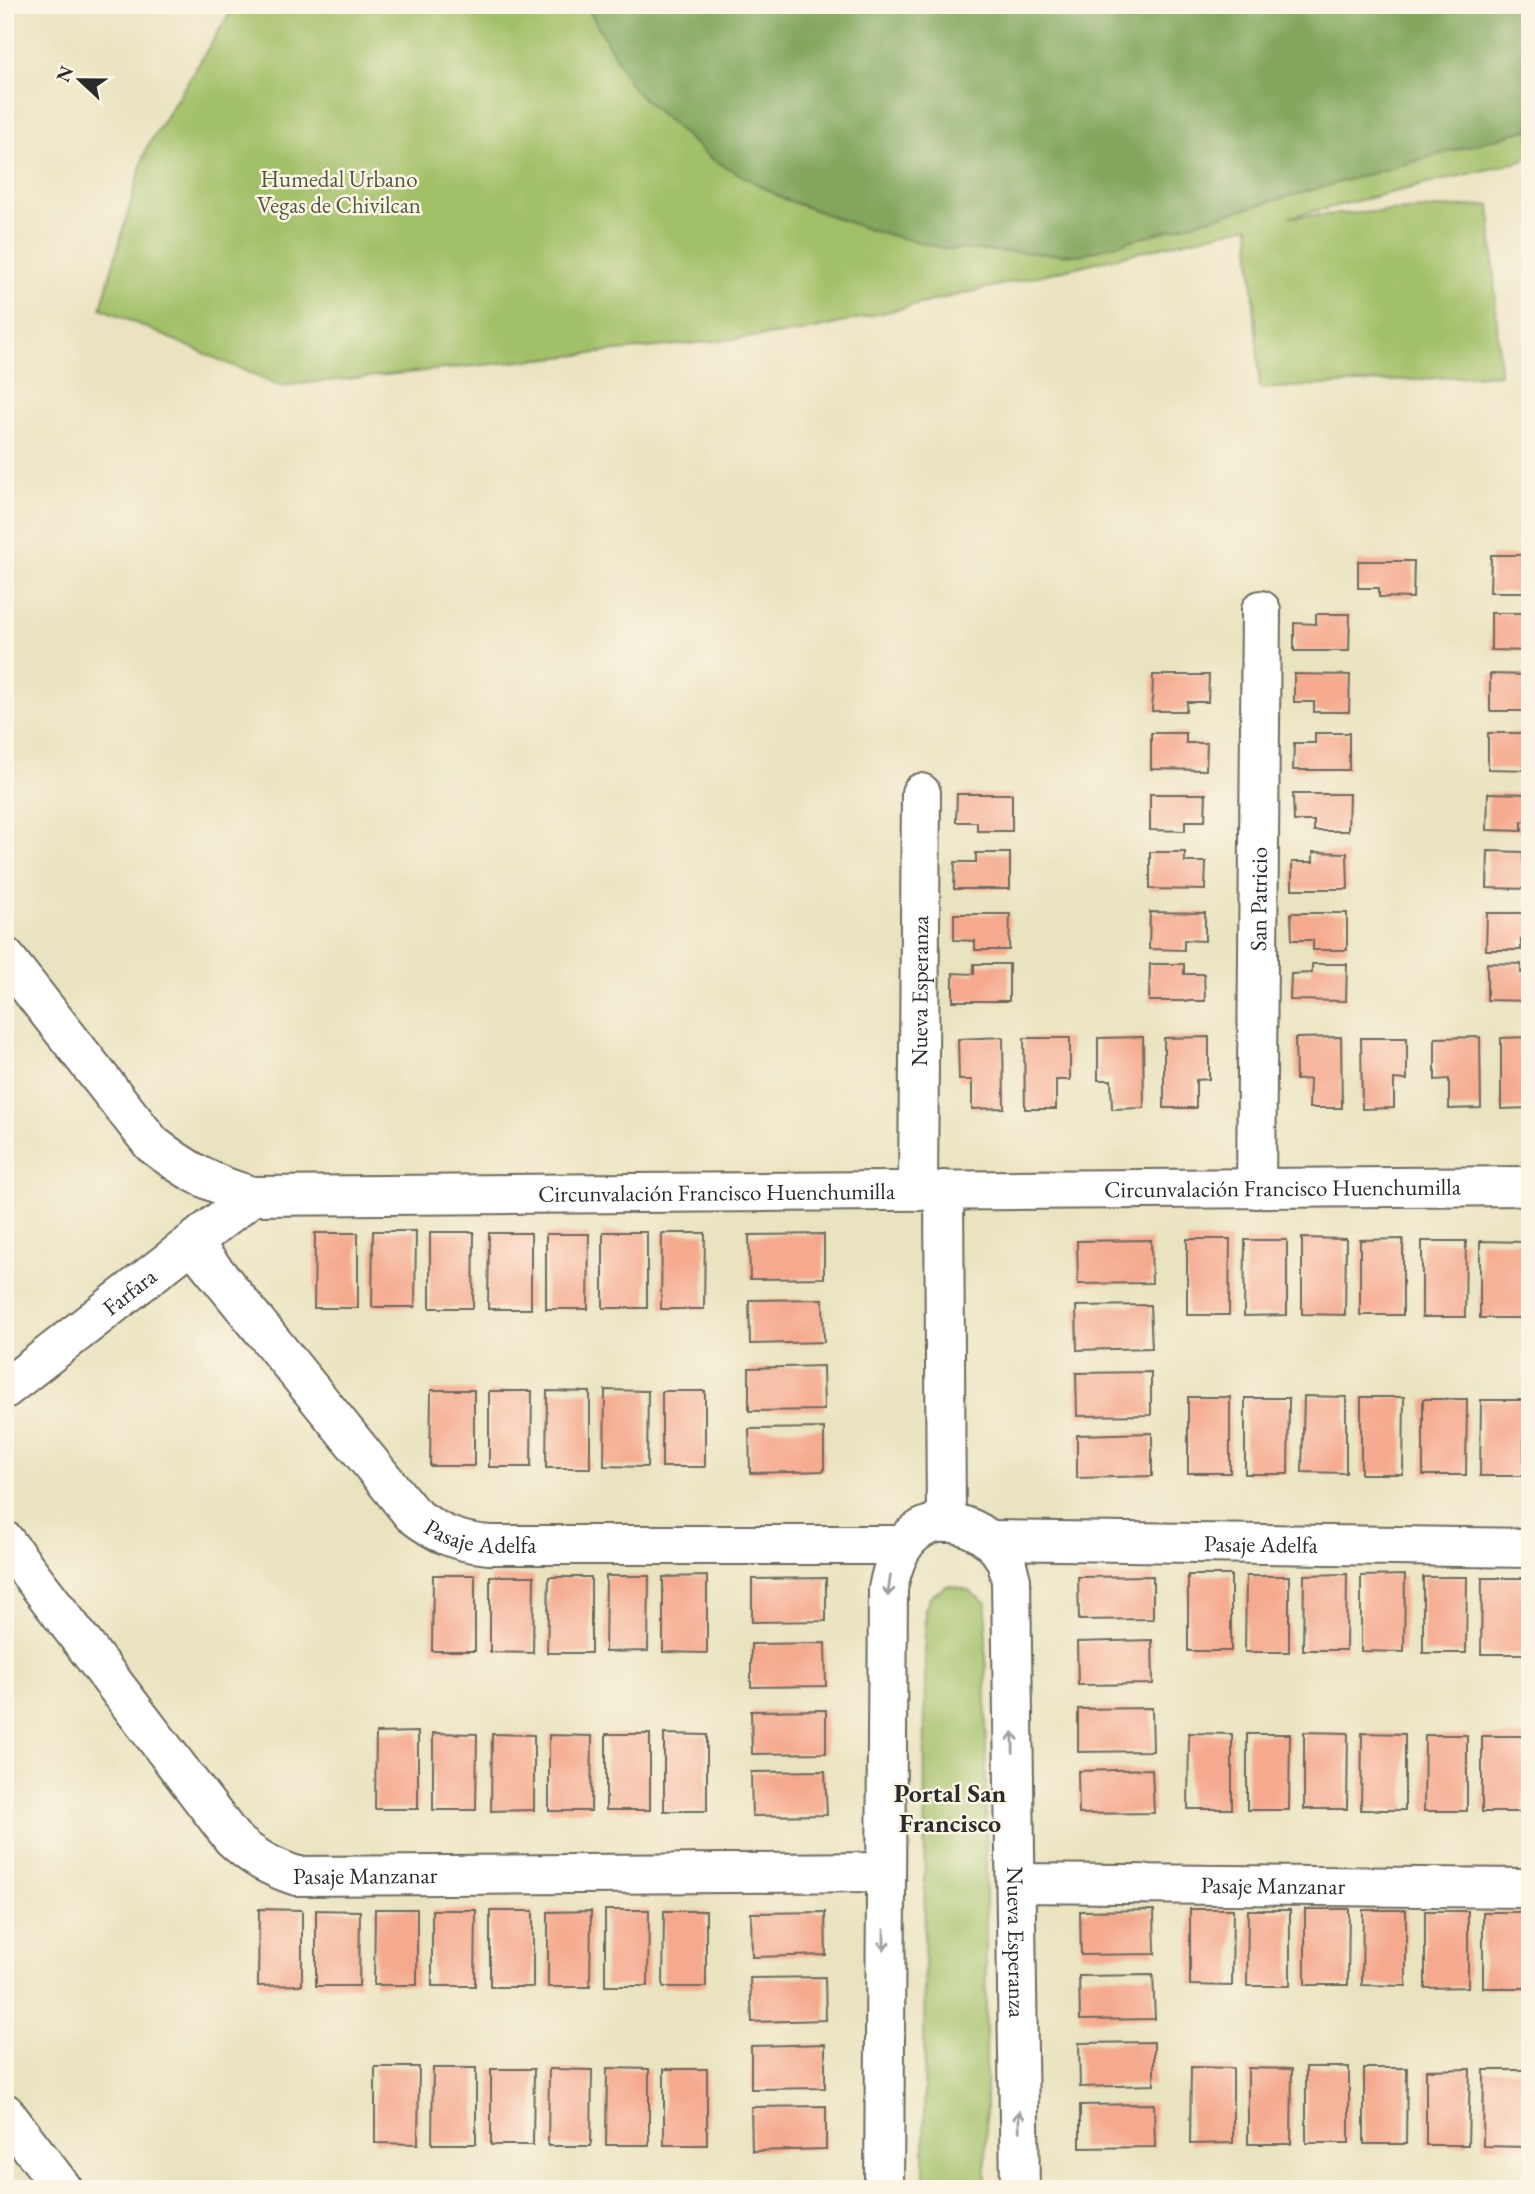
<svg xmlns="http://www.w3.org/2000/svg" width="1535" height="2194" viewBox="0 0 1535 2194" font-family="'EB Garamond',serif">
  <rect width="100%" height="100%" fill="#fcf5e5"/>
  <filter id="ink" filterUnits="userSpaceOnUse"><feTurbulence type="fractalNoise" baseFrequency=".0143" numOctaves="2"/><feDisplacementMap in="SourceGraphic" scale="14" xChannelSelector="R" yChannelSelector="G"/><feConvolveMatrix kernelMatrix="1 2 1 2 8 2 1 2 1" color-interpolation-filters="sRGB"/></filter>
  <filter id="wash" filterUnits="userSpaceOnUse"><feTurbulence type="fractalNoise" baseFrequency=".00686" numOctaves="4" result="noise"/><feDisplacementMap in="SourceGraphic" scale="28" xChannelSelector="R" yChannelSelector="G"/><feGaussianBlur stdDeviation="1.57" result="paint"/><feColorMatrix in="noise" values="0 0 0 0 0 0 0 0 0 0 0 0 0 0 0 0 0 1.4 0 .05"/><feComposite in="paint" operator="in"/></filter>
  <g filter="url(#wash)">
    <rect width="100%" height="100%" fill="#eae3c0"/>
    <path fill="#a2c068" stroke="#66764a" stroke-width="2" d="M235,5H1530V155L1522,161L1290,217L1490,205L1500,374L1260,389L1249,226L802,332L279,386L101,308L146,149Z
      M948,1585L967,1590L986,1603V2189H924L925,1610L930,1597Z"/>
    <path fill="#81a65c" stroke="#566844" stroke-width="2" d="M586,5H1530V129L1079,255L946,249L870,230L784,199L710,158L634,90Z"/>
    <g id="blocks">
      <path fill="#f5aa8f" d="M1491,555H1530V583H1525L1524,592H1490Z
        M1358,561H1414L1413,598L1379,597V588H1358Z
        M1491,613H1525V623H1530V651L1491,650Z
        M1316,614H1350L1349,651H1294V623L1316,624Z
        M1294,674L1350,675L1349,712H1314V702H1294Z
        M1490,674L1530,675V702L1524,701V711H1490Z
        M1153,675H1209L1208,702H1187L1186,711H1152Z
        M1151,733H1186V743H1207L1206,770L1151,769Z
        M1315,733H1349V770H1293L1294,743H1315Z
        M1488,733H1523V743H1530V770L1488,769Z
        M1488,793L1530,794V821H1522V831L1487,830Z
        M957,794H1012V831H977V822H956Z
        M1150,794H1206L1205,821H1185V831L1150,830Z
        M1293,794H1349L1348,831H1314V821H1294Z
        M1488,851L1523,852V862H1530V889L1487,888Z
        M1150,852H1185V862H1206L1205,890L1150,889Z
        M1313,852L1347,853L1348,889H1292V862H1313Z
        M976,853H1010V889H954L955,862H976Z
        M1150,912L1205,913V941L1184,940V950L1149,949Z
        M1291,913H1347V950H1313V940H1292Z
        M1487,913H1530V940H1521V950H1486Z
        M954,914H1010L1009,950H975V941L954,940Z
        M1487,963L1521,964V973H1530V1001L1487,1000Z
        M974,964H1009V1001H953V973L974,974Z
        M1150,964H1184V974H1204L1205,1001H1149Z
        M1312,964H1347L1346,1001L1290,1000L1291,974L1312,973Z
        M1003,1037L1004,1108L972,1109V1080H959L958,1039Z
        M1143,1037L1144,1108L1112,1109L1111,1080H1098V1038Z
        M1209,1037V1079L1196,1080V1108H1164V1038Z
        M1341,1037L1342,1108H1309L1310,1079L1296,1080L1295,1038Z
        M1480,1037L1481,1108L1449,1109V1079L1435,1080V1038Z
        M1530,1037V1108L1501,1109V1038Z
        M1024,1038H1070V1080H1056V1109H1025Z
        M1361,1038H1407V1080L1394,1079V1108L1362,1109Z
        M373,1231H416L415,1307H372Z
        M430,1232H474L473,1308H430Z
        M603,1232H647V1308H603Z
        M315,1233H358V1308H314Z
        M489,1233H531V1309H488Z
        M662,1233H705L704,1309H661Z
        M546,1234H589L588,1309H546Z
        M824,1234V1278L750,1279L749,1235Z
        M1302,1238L1346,1239L1345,1315L1302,1314Z
        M1187,1239H1230L1229,1315H1187Z
        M1403,1239V1315H1360V1240Z
        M1151,1240L1152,1283L1078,1284L1077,1241Z
        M1245,1240H1287V1315L1244,1316Z
        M1422,1241H1466L1465,1317H1422Z
        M1480,1241L1524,1242L1523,1318H1480Z
        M823,1299L824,1342L750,1344L749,1300Z
        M1150,1305L1152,1348L1077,1350L1076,1306Z
        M823,1366L824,1410L749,1411V1368Z
        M1151,1372V1415L1077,1416L1076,1373Z
        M431,1390H474V1466H430Z
        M605,1390L648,1391L647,1467L604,1466Z
        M489,1391H532L531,1467H489Z
        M547,1391L590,1392V1468H546Z
        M662,1391H705V1467H662Z
        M1304,1396L1346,1397V1473L1302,1472Z
        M1188,1397H1230V1473H1188Z
        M1361,1397H1404L1403,1474H1361Z
        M1245,1398H1289L1288,1474H1245Z
        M1423,1399H1467L1466,1475H1423Z
        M1481,1400H1524V1476H1480Z
        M824,1428V1471L750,1473L749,1429Z
        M1152,1433V1476L1077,1478V1435Z
        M1347,1574L1346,1650H1303L1304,1575Z
        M433,1575H475V1651H432Z
        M1188,1575H1231V1651H1188Z
        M1405,1575L1404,1652L1361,1651V1576Z
        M490,1576H534L533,1653L490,1652Z
        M606,1576H649L648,1651L605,1652Z
        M707,1576V1653L663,1652V1577Z
        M1153,1576V1619L1079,1620L1078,1577Z
        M1246,1576H1289V1652H1245Z
        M549,1577H591V1653H547Z
        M1423,1577H1467L1466,1653H1423Z
        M826,1578V1621L752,1622V1579Z
        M1482,1578H1524V1654H1481Z
        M1152,1640L1153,1684L1078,1685L1077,1642Z
        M825,1643L826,1686L751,1687V1644Z
        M1152,1708L1153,1751L1078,1752V1709Z
        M826,1710V1753L752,1754L751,1711Z
        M418,1732V1809H375L376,1733Z
        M1304,1732L1348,1733L1347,1809H1304Z
        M433,1733L477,1734L476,1810H433Z
        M1189,1733L1232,1734V1809H1188Z
        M1362,1733L1405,1734V1810H1361Z
        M492,1734L534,1735V1810L491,1811Z
        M606,1734H650V1810H606Z
        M664,1734L707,1735V1811H664Z
        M1247,1734H1290L1289,1810H1247Z
        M549,1735L592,1736L591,1811H549Z
        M1425,1735H1467V1811H1424Z
        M1482,1736H1525L1524,1812H1482Z
        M1152,1769L1154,1813L1079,1814L1078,1771Z
        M825,1771L827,1815L752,1816L751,1772Z
        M259,1909L302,1910V1985L258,1986Z
        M375,1909H417V1985H374Z
        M1190,1909H1233L1232,1986L1190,1985Z
        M1305,1909H1349L1348,1985H1305Z
        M316,1910L360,1911L359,1986H316Z
        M432,1910H476L475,1986H432Z
        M605,1910H649L648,1986H605Z
        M1154,1910L1155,1954L1081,1955L1080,1911Z
        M1248,1910H1290V1986H1247Z
        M1363,1910H1406V1986L1362,1985Z
        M490,1911H533V1987H490Z
        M591,1911L590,1987H548V1912Z
        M664,1911H706V1987H663Z
        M1425,1911H1468V1987L1425,1988Z
        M825,1912L826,1955L752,1957L751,1913Z
        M1483,1912H1527L1526,1988H1483Z
        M1153,1975L1155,2019L1080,2020L1079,1976Z
        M825,1977L826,2020L752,2022L750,1978Z
        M1154,2042V2085L1080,2087L1079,2043Z
        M825,2044V2088L751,2089V2046Z
        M375,2067H419L418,2144L375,2143Z
        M1191,2067L1233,2068V2143L1190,2144Z
        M1306,2067H1349V2143H1306Z
        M433,2068H476V2144H432Z
        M607,2068L649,2069V2145H606Z
        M1248,2068L1292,2069L1291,2144H1248Z
        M1364,2068H1407L1406,2144H1364Z
        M491,2069H534L533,2145H491Z
        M549,2069L592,2070L591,2146H548Z
        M664,2069H707V2145H664Z
        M1470,2069L1468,2145H1426V2070Z
        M1484,2070H1527L1526,2147L1483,2146Z
        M1154,2104L1155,2147L1080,2148V2105Z
        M826,2106V2149L752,2151L751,2107Z"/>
    </g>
  </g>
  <g filter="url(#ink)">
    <use href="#blocks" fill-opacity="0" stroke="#6e6b5f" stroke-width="2"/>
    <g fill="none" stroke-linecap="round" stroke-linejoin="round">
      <defs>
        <g id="minor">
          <path id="s1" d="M5,957L152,1144C187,1171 209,1183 252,1196L1530,1186"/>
          <path id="s2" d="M1256,1189L1261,610"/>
          <path d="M944,1190L946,1523"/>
          <path id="s3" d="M918,1191L921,793"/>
          <path id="s4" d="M192,1243L412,1514C438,1534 456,1542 489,1545H904"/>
          <path id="s5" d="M5,1389L252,1196"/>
          <path id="s6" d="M991,1540L1530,1548"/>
          <path id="s7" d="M5,1541L232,1838C252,1857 270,1867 297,1876L884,1872"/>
          <path id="s8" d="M1016,1883L1530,1888"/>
          <path d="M5,2113L63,2189"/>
          <path id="s9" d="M884,2189L888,1589C892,1567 900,1541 921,1529C951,1512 990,1532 1005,1559C1008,1565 1009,1574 1011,1580L1020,2189"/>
        </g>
      </defs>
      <use href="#minor" stroke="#6e6b5f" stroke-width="42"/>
      <use href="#minor" stroke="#fff" stroke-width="38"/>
    </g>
    <defs><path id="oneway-shaft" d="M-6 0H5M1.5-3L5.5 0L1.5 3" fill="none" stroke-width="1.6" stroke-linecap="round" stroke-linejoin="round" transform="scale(1.75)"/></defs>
    <g stroke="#a0a0a0">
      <use href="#oneway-shaft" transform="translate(889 1586) rotate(98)"/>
      <use href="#oneway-shaft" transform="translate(1013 1742) rotate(-91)"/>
      <use href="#oneway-shaft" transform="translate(884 1940) rotate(90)"/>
      <use href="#oneway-shaft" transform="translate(1019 2121) rotate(-91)"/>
    </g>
  </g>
  <g text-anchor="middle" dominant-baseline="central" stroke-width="5" stroke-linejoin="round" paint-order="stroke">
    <g font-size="23" fill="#4f583d" stroke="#fcf5e5">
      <text x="339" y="179">Humedal Urbano<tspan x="339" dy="26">Vegas de Chivilcan</tspan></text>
    </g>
    <g font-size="23" fill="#2b2b2b" stroke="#fcf5e5">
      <text stroke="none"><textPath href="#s2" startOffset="290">San Patricio</textPath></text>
      <text stroke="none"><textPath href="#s3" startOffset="200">Nueva Esperanza</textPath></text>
      <text stroke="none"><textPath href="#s1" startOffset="1382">Circunvalación Francisco Huenchumilla</textPath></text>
      <text stroke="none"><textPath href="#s1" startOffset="816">Circunvalación Francisco Huenchumilla</textPath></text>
      <text stroke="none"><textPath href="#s5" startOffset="158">Farfara</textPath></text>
      <text stroke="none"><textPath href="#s4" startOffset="424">Pasaje Adelfa</textPath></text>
      <text stroke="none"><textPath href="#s6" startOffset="270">Pasaje Adelfa</textPath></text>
      <text stroke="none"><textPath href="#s7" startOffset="518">Pasaje Manzanar</textPath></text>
      <text stroke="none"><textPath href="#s8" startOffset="257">Pasaje Manzanar</textPath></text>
      <text stroke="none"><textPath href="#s9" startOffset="1153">Nueva Esperanza</textPath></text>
    </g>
    <g font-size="26" font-weight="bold" fill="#2b2b2b" stroke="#fcf5e5">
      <text x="950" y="1793">Portal San<tspan x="950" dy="30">Francisco</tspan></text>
    </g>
  </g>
  <rect width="1535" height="2194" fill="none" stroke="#fcf5e5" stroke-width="28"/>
  <g transform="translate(80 80) rotate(292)" stroke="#fcf5e5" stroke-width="5" paint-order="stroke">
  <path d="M0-5L12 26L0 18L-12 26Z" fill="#2b2b2b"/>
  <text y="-10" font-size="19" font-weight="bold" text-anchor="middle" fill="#2b2b2b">N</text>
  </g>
</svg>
